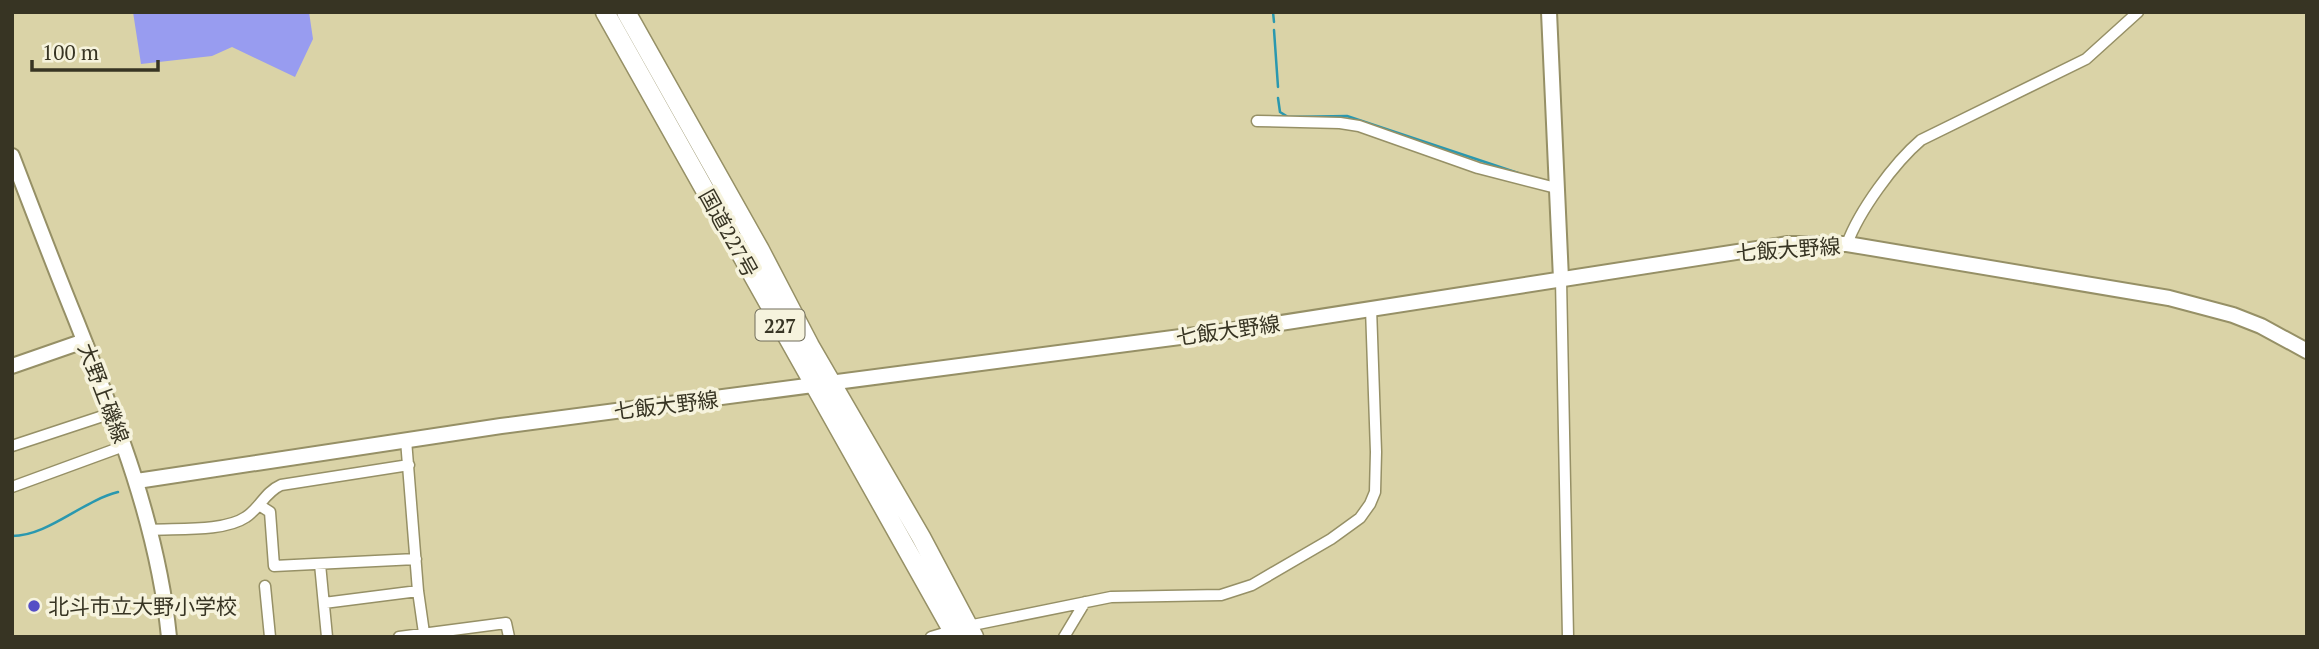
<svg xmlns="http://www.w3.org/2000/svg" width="2319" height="649" viewBox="0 0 2319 649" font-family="'PT Serif','Noto Sans JP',serif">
  <rect width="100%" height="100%" fill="#dad3a7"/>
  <path fill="#989cf0" d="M133,12H309L313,39L295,77L232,47L212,56L141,64Z"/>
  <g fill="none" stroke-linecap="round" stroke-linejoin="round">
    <path stroke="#2a98af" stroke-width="2.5" d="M1273,12L1274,22
      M1274,30L1278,87
      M1278,98L1280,112L1288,117L1347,116L1518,173
      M12,536C48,536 82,501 118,492"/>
    <defs>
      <path id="street" d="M1257,121L1340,123L1359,126L1478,168L1556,188
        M1847,244C1859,211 1894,163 1921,140L2086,59L2138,12
        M1561,279L1568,637
        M406,440L418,591L424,633
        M12,446L112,413
        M12,487L124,446
        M259,505L270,512L274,566L416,559
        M149,530C176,528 224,532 246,517C260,508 265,492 281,485L409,465
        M320,564L327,637
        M265,586L270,637
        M324,603L418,591
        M399,637L506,623L509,637
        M931,637L968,626L1111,597L1221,595L1252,585L1331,539L1360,518L1370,504L1375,492L1376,452L1371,308
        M1064,637L1085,602"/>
      <path id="secondary" d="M1549,12L1561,279
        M12,156C33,211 54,266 76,320C117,423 158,526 169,637
        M12,366L84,341
        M137,481L501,426L1249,328L1788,244H1847L2169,298L2233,315L2261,326L2307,351"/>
      <path id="highway" d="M605,12L956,637
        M626,12L760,250L810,346L921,537L974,637"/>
    </defs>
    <use href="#street" stroke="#969066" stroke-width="13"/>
    <use href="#secondary" stroke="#969066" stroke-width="18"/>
    <use href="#highway" stroke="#969066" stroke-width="21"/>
    <use href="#street" stroke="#fff" stroke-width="10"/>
    <use href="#secondary" stroke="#fff" stroke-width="14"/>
    <use href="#highway" stroke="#fff" stroke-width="18"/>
  </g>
  <circle fill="#554ec5" stroke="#f6f3dd" stroke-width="2.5" cx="34" cy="606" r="7"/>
  <g text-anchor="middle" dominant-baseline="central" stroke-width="7" stroke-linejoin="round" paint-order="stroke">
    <rect fill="#f6f3dd" stroke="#706d5b" stroke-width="2" x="755.5" y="309.5" width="49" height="31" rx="5"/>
    <g font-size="19" font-weight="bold" fill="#373423">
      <text x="780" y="325">227</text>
    </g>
    <g font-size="21" fill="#373423" stroke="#f6f3dd">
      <text transform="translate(729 233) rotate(61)">国道227号</text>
      <text transform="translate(1788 249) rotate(-4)">七飯大野線</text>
      <text transform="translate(1228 330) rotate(-8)">七飯大野線</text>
      <text transform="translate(104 393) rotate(69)">大野上磯線</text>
      <text transform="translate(666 405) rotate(-7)">七飯大野線</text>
    </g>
    <g font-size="21" fill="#373423" stroke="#f6f3dd" text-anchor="start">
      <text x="48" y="606">北斗市立大野小学校</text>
    </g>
  </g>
  <rect width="2319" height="649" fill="none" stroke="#373423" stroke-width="28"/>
  <path d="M32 60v10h126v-10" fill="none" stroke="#373423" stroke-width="3.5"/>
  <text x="42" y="60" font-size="21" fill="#373423" stroke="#f6f3dd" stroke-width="5" paint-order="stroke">100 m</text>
</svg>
